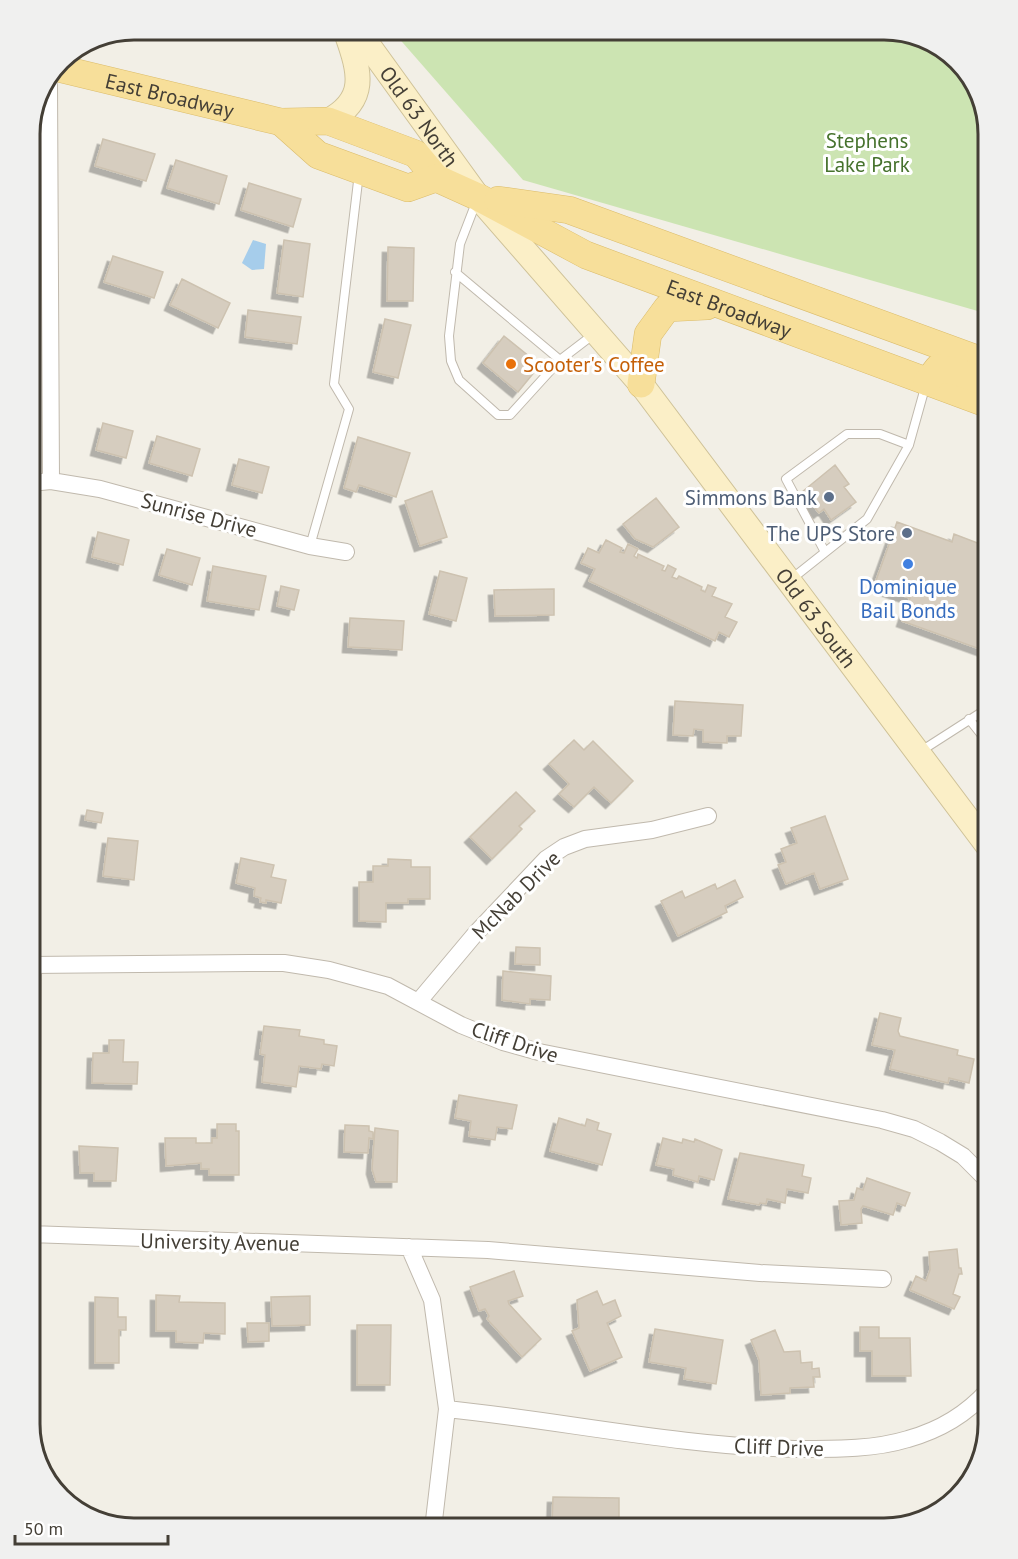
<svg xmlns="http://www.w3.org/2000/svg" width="1018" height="1559" viewBox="0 0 1018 1559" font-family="'PT Sans',sans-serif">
  <defs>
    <filter id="shadow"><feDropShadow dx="-5.5" dy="5.5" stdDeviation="0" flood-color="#0004"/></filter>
  </defs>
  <rect width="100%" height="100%" fill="#f2efe6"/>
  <path fill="#cce4b2" d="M890,30L941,47L974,82L988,134V314L523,180L396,35Z"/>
  <path fill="#a6cdeb" d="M253,240L266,244L264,269L252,270L242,263Z"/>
  <path fill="#d6cdbf" stroke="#cdc2b0" stroke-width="1.5" filter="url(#shadow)" d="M103,139L155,154L146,181L95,166Z
    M176,160L227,176L219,204L167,188Z
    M249,183L301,199L293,227L241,210Z
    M284,240L310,244L303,297L277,293Z
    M388,247L414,248L413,301H387Z
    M113,256L163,272L154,298L104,282Z
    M182,279L230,303L218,328L170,305Z
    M248,310L301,317L297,344L245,337Z
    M385,319L411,325L398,378L373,372Z
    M504,336L540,365L518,392L483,363Z
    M103,423L133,431L126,458L96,450Z
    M157,436L200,449L192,476L149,463Z
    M358,437L410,453L396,497L359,485L356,492L344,488Z
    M239,459L269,467L262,493L232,485Z
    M835,465L849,484L844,487L856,502L831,520L824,509L819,513L802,492Z
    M432,491L447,537L420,546L405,501Z
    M656,498L679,527L653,547L635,539L623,524Z
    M897,522L952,542L954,534L988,547V652L902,621L910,598L874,586Z
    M98,532L129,540L123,565L92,557Z
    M606,540L622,548L620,552L624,553L628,544L638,549L634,556L637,558L638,554L664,566L662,570L665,571L668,565L676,569L672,577L677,579L679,576L702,587L701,590L705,592L708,585L716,588L712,596L732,604L725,617L737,622L729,637L719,632L715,641L589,581L595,569L581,563L588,548L599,553Z
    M167,549L200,558L192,585L159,575Z
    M213,566L266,576L259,610L207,601Z
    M440,571L467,578L456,621L429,614Z
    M281,586L299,590L294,610L277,606Z
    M554,589V615L495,616L494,590Z
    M350,618L404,621L402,650L348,647Z
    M675,701L743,705L741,736H727V743L703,742V730L694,729L693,736L673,735Z
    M574,740L584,750L593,741L633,781L611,803L594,787L574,807L559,794L569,784L549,764Z
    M516,792L535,811L519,826L522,829L492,859L470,837Z
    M87,810L103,813L101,823L85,820Z
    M825,816L848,879L820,889L814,873L786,884L778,865L786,862L781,849L797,843L791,828Z
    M108,838L138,841L134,880L103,876Z
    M241,858L274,865L271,877L286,880L281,903L266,900V903L260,902L261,898L254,896L255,888L236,883Z
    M388,859L411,860V867H430V899H408V903H386V922L359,921V882H373V866H388Z
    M735,880L743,897L725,906L727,912L678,936L661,901L682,891L685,898L715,884L717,889Z
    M516,947L540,948V965L515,964Z
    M503,971L551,976L550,1000L530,999V1004L502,1000Z
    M880,1013L901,1018L898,1031L900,1036L958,1050L957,1055L974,1059L969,1083L949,1078L948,1083L890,1069L895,1050L872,1045Z
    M264,1026L300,1030L299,1036L324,1040V1044L337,1046L334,1066L322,1064L321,1069L299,1066L296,1087L262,1082L265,1055L260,1054Z
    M109,1040H124L123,1062H138L137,1084L92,1083L93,1053H109Z
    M459,1095L517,1105L512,1129L497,1127L495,1140L469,1136L471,1121L455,1118Z
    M559,1118L585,1126L587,1119L599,1123L597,1130L611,1134L602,1165L550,1151Z
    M217,1124H236V1131H239V1175H209V1169H201V1163L166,1166L165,1138H196V1143H212V1138H217Z
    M345,1125L369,1126V1131L373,1132V1139L369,1138L368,1153L344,1152Z
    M375,1128L398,1131L397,1182H376L372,1169Z
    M663,1138L682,1143L683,1139L694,1142L695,1139L722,1150L714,1180L699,1176L698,1182L673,1175L674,1169L656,1165Z
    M79,1146L118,1148L116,1181H94V1173H80Z
    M740,1153L804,1165L802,1176L811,1178L808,1193L787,1189L785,1203L767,1199L766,1204L760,1203L759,1205L728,1199Z
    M867,1178L910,1193L905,1206L897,1203L893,1215L863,1206L861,1209L862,1223L841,1225L839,1201L854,1200L857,1188L863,1190Z
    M957,1249L959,1268H961L962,1274H959L953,1294L960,1297L954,1309L910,1290L916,1276L926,1281L930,1270L929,1252Z
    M514,1271L523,1296L508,1301L509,1304L541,1339L522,1357L487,1319L489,1316L485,1309L479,1311L470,1287Z
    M597,1291L603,1305L615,1300L621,1316L607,1323L622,1357L590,1371L572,1331L579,1328L577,1300Z
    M156,1295L180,1296L179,1302L225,1303V1334L204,1333L203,1343L176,1342V1331H156Z
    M310,1296V1325L272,1326L271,1297Z
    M95,1297L118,1298V1317H126V1330H119V1363H95Z
    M247,1323H269V1341L248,1342Z
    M357,1325H391L390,1385H357Z
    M860,1327H879V1338H910L911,1376H872V1351H860Z
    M655,1329L723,1340L716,1384L684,1379L686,1368L649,1362Z
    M775,1330L784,1352L800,1351L801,1363L812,1362V1369L819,1368L820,1377H813L814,1387L790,1388V1393L761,1395L759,1360L751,1340Z
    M553,1497L619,1498V1525H552Z"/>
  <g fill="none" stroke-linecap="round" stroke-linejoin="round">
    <defs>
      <path id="lane" d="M477,200L460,244L449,336L451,361L459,380L498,415H510L560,360L594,334
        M455,272L560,360
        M310,546L349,409L334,384L359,173
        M825,552L786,479L847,434H880L909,445
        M789,581L867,519L909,445L926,384
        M969,719L988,743
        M921,751L988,708"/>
      <path id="street" d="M49,85L51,481
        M30,483L51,481L100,489L310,546L346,552
        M30,965L249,963H284L329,970L388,986L461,1025L503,1042L539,1052L882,1120L914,1129L940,1142L963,1156L988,1181
        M419,1001L476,933L546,859L564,847L585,839L652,830L708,816
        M30,1234L488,1250L760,1273L883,1279
        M409,1247L432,1300L447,1409C563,1421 679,1446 795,1449C832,1449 872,1450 908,1439C940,1430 966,1415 988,1390
        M30,1395L33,966
        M433,1529L447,1409"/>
      <g id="secondary">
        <path id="s1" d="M361,35L478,197L641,384L988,846"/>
        <path d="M328,121C368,100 360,72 347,35"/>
      </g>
      <g id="primary">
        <path id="s2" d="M57,68L281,122L328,121L416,154L436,178L478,197L586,255L988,404"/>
        <path d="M281,122L318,155L408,188L436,178"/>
        <path d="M498,200L569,210L988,363"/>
        <path d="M927,382L938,368L958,372L988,383"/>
        <path d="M641,384L648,334L667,308L707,306"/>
      </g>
    </defs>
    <use href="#lane" stroke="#c0b9ad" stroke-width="10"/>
    <use href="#street" stroke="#c0b9ad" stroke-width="18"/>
    <use href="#secondary" stroke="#cfc298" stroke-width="26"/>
    <use href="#primary" stroke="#dbbc6b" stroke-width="28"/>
    <use href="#lane" stroke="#fff" stroke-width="8"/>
    <use href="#street" stroke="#fff" stroke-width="16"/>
    <use href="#secondary" stroke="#fbefc7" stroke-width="24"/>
    <use href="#primary" stroke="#f7df9a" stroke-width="27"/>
  </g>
  <circle fill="#e8710a" stroke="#fff" stroke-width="2" cx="511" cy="364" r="6"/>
  <g fill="#5c6f8a" stroke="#fff" stroke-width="2">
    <circle cx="829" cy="497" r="6"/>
    <circle cx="907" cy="533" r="6"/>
  </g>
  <circle fill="#3f7fe0" stroke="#fff" stroke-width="2" cx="908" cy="564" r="6"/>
  <g text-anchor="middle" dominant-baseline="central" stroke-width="6" stroke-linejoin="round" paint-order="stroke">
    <g font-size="21" fill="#443f36" stroke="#fff">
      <text stroke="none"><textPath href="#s2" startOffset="116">East Broadway</textPath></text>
      <text stroke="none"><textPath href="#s1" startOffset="100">Old 63 North</textPath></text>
      <text stroke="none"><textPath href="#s2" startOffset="724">East Broadway</textPath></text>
      <text transform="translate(199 515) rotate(15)">Sunrise Drive</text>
      <text stroke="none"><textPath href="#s1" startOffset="740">Old 63 South</textPath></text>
      <text transform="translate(516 895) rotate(-45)">McNab Drive</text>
      <text transform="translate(515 1042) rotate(18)">Cliff Drive</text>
      <text transform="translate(220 1242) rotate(1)">University Avenue</text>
      <text transform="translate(779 1447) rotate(2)">Cliff Drive</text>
    </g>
    <g font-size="21" fill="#46722d" stroke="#fff">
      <text x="867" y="140">Stephens<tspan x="867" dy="24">Lake Park</tspan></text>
    </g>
    <g font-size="21" fill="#c56008" stroke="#fff" text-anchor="start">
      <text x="523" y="364">Scooter's Coffee</text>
    </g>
    <g font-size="21" fill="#4e5e75" stroke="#fff" text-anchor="end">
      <text x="817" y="497">Simmons Bank</text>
      <text x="895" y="533">The UPS Store</text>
    </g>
    <g font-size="21" fill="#366cbe" stroke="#fff">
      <text x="908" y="586">Dominique<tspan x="908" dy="24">Bail Bonds</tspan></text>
    </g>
  </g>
  <path d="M0 0H1018V1559H0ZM134 40H884A94 94 0 0 1 978 134V1424A94 94 0 0 1 884 1518H134A94 94 0 0 1 40 1424V134A94 94 0 0 1 134 40Z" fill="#f0f0ef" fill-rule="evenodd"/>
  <path fill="none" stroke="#443f36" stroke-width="3" d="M134 40H884A94 94 0 0 1 978 134V1424A94 94 0 0 1 884 1518H134A94 94 0 0 1 40 1424V134A94 94 0 0 1 134 40Z"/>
  <path d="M15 1535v9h153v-9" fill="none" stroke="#443f36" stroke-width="3"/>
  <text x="24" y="1535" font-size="18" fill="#443f36" stroke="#ffffff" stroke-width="4.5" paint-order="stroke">50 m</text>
</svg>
